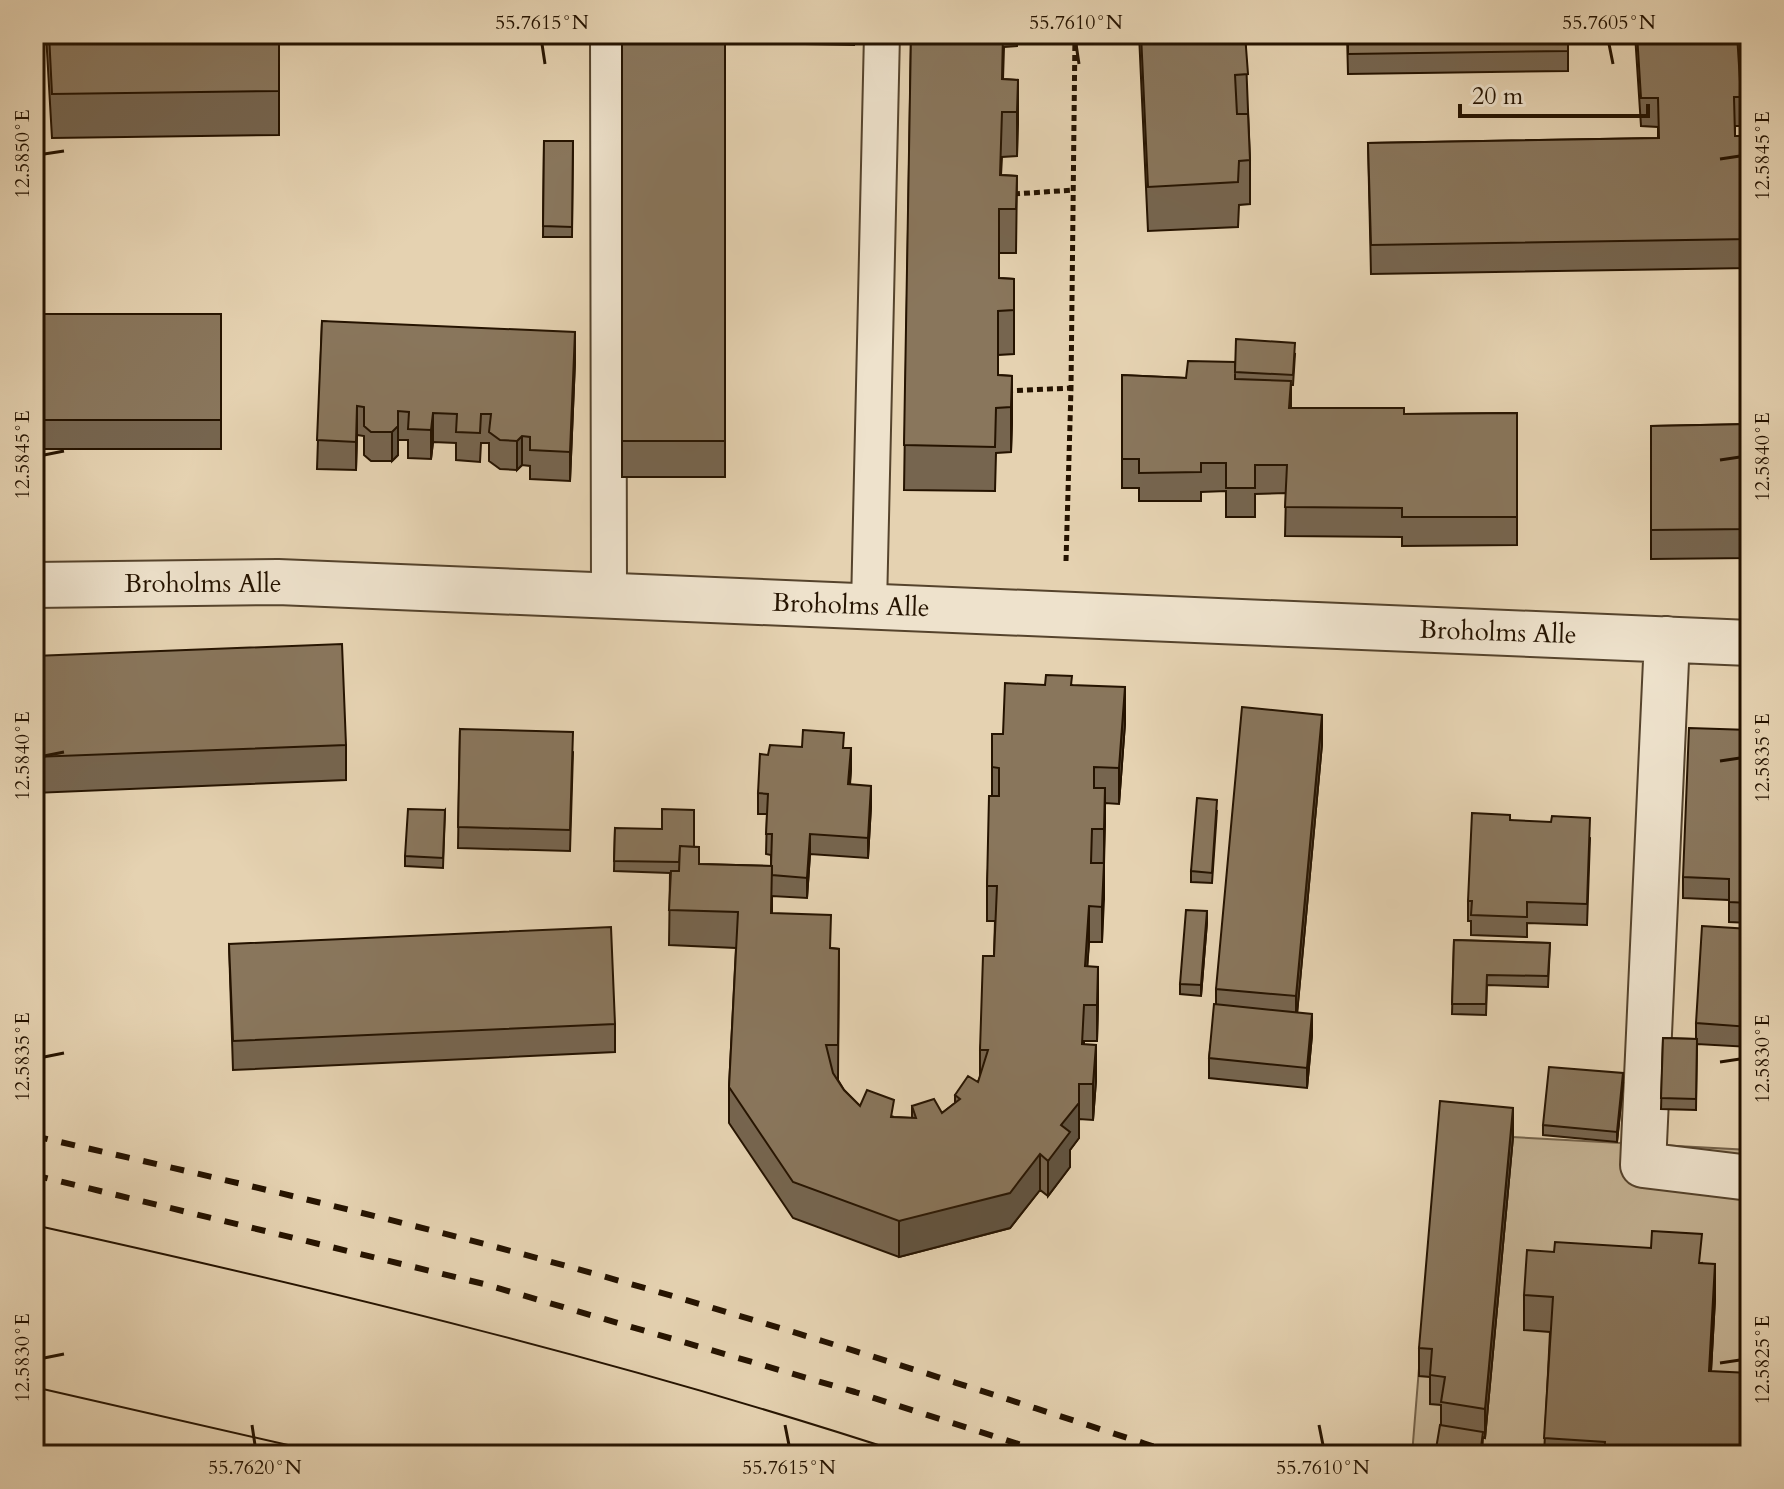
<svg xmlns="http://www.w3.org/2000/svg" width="1784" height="1489" viewBox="0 0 1784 1489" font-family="Cardo,serif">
  <rect width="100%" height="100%" fill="#e5d2b1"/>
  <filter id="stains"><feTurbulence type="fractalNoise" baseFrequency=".0025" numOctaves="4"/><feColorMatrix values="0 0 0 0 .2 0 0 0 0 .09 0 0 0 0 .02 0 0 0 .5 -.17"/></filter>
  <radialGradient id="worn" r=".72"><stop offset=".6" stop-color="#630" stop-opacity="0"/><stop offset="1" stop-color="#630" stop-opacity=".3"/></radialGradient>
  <path fill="#c4b293" stroke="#74624a" stroke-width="2" d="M1438,1133L1750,1150V1455H1412Z"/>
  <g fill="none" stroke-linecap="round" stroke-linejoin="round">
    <defs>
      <path id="service" d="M608,34L609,595
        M869,606L882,34"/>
      <path id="minor" d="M34,585L278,582L1750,643
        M1667,639L1643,1165L1750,1178"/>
    </defs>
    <use href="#service" stroke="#55432c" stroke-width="38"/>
    <use href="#minor" stroke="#55432c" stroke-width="48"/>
    <path stroke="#251300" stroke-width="5" stroke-dasharray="6 4" stroke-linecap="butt" d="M1014,194L1074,190
      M1007,391L1071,388
      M1066,561L1071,388L1075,34"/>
    <use href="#service" stroke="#eee2cc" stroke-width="34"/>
    <use href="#minor" stroke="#eee2cc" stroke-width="44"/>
    <path stroke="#251300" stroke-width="2" d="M34,1225C328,1290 623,1361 909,1455
      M34,1387L332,1455"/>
    <path stroke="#251300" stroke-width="6" stroke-dasharray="14 14" stroke-linecap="butt" d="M34,1136C187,1171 340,1206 492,1246C724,1307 952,1381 1180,1455
      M34,1175L484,1284L855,1392L1053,1455"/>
  </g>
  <path fill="#76654f" stroke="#251300" stroke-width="2" d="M46,34H279V135L52,138Z
    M622,34H725V477H622Z
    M806,34H854V45L806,44Z
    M911,34H1018L1017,46L1004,47L1003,79L1018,80L1017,156L1002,157L1001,175L1017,176L1016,253H999V278L1014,279V354L998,355V375L1012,376V420L1011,452L996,453L995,491L904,490Z
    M1139,34H1245L1250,160V204L1239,205L1238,227L1148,231Z
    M1347,34H1568V71L1348,74Z
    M1635,34H1750V59L1739,60L1741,126H1735V136H1750V268L1371,274L1368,143L1658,138V127L1641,126Z
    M544,141H573L572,237H543Z
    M34,314H221V449H34Z
    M322,321L575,361L570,481L530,479V466L522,465L517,470L500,469L489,461V443H481L480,462L456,460V443L433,442L431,459L408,458V440H398V455L392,461H371L364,455V436L357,435L356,470L317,469Z
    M1295,354L1293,385H1291V408L1404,414L1517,413V545L1402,546V537L1285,536L1286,493L1255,494V517H1226V491L1201,492V501H1139V488H1122V375L1186,378Z
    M1750,424V558L1651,559V426Z
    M34,656L346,745V780L34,793Z
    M1072,685L1125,723L1119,804L1105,803L1102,942H1089L1087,966L1098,1003L1097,1041H1084V1044L1096,1080L1093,1120L1079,1119V1138L1070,1150V1167L1048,1196L1040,1190L1010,1228L899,1257L793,1218L729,1123V1087L736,948L669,945L670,873L614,871L615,828L694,847L699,864L771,866V855L766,854L767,814H758V793L768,755L802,747L844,748L851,769L850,785L871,806L868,858L810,854L807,898L772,896V913L831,948L839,949L838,1080L844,1090L860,1106L894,1117L912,1118V1106L942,1113L955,1103V1095L978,1082L980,1077V1050L994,956L995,921H987V886L992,796V734H1003Z
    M460,729L573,752L570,851L458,848Z
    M1322,744L1297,1013L1312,1035L1307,1088L1209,1078V1058L1216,1005V989Z
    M1750,751L1747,835H1750V923L1729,922V900L1683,898V877Z
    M445,810L443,868L405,866V856Z
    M1217,810L1212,883L1191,882V871Z
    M1510,820L1590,838L1587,925L1527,923V937L1471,935V921H1468V901Z
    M1207,922L1201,996L1180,994V984Z
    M1750,929V1047L1697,1044L1696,1110L1661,1109L1663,1038L1696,1039V1023Z
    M1454,940L1550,943L1548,987L1487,985L1486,1015L1452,1014Z
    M229,944L615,1024V1052L233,1070Z
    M1623,1084L1617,1142L1543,1135V1125Z
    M1513,1137L1485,1438L1483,1437L1482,1455H1436L1441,1426V1405L1430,1404V1377L1419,1376V1348Z
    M1750,1211V1290L1743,1289V1269Z
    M1702,1263L1715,1299L1711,1371L1750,1455H1544L1550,1332L1524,1330V1295Z"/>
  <path fill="#605340" stroke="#251300" stroke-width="2" d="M1018,80V124L1017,156V112Z
    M575,332V361L570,481V452Z
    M1012,376V420L1011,452V407Z
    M357,406V435L356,470V442Z
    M398,411V455L392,461V432Z
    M433,413V442L431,459V430Z
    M522,436V465L517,470V441Z
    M1125,687V723L1119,804V768Z
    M1322,715V744L1296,1025V996Z
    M851,748V769L848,805V784Z
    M871,786V806L868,858V838Z
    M1105,788V824L1104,864V829Z
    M810,834V854L807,898V878Z
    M1104,863V899L1102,942V907Z
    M1089,906V942L1085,1002V966Z
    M1207,911V922L1201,996V985Z
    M1098,967V1003L1097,1041V1005Z
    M1312,1014V1035L1307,1088V1068Z
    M1096,1045V1080L1093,1120V1084Z
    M1623,1073V1084L1617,1142V1132Z
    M1079,1084V1138L1070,1150V1167L1048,1196V1161L1061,1125Z
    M1513,1108V1137L1485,1438V1409Z
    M1040,1154V1190L1010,1228L899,1257V1221Z
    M1715,1264V1299L1709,1407V1371Z"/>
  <path fill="#89765c" stroke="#251300" stroke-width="2" d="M49,34H279V91L52,94Z
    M622,34H725V441H622Z
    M911,34H1003L1002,79L1018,80L1017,112H1002L1000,175L1017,176L1016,209H999V278L1014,279V310L998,311V375L1012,376L1011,407L996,408L995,447L904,445Z
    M1141,34H1245L1248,74L1235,75L1237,114H1248L1250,160L1239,161L1238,182L1148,187Z
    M1348,34H1568V51L1348,54Z
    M1637,34H1737L1741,97H1734L1735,136H1750V239L1371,245L1368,143L1659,138L1658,98H1641Z
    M544,141H573L572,227L543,226Z
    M34,314H221V420H34Z
    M322,321L575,332L570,452L530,450V437L522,436L517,441L500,440L489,432L491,414H481L480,433L456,432L457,414L433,413L431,430L408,429L409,412L398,411V426L392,432H371L364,426V407L357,406L356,442L317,440Z
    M1236,339L1295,343L1293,375L1235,372Z
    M1188,361L1235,362V379L1291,381L1289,408H1404V414L1517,413V517H1402V508L1285,507L1287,465H1255V488H1226V463H1201V472L1139,473V459H1122V375L1186,378Z
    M1750,424V529L1651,530V426Z
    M342,644L346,745L34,757V656Z
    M1046,675L1072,676L1071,685L1125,687L1119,768L1094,767V788H1105L1104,829H1092L1091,863H1104L1102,907L1089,906L1085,966L1098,967L1097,1005H1084L1082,1044L1096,1045L1093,1084H1079V1103L1061,1125L1070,1132L1048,1161L1040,1154L1010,1193L899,1221L793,1182L729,1087L738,912L669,910L671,871H679L680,846L699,847V864L772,866L771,913L831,915L830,948L839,949L838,1045H826L833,1073L844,1090L860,1106L867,1090L894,1100L891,1117L916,1118L912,1106L934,1099L942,1113L960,1099L955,1095L968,1076L978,1082L988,1050H980L983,956H994L997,886H987L989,796H999V768L992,767V734H1003L1005,683L1045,685Z
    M1242,707L1322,715L1296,996L1216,989Z
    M1689,728L1750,730L1746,835H1750V903L1729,902V879L1683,877Z
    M460,729L573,732L570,830L458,827Z
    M803,730L844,733L843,748H851L848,784L871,786L868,838L810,834L807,878L772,875V866H771L772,834H766L768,794L758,793L760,754L768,755L770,745L802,747Z
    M1197,798L1217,800L1212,873L1191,871Z
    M408,809L445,810L443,858L405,856Z
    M662,809L694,810V847L680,846L679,862L614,861L615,828L662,829Z
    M1472,813L1510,815V820L1551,822L1552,816L1590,818L1587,904L1527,902V917L1471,915L1472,901H1468Z
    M1186,910L1207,911L1201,985L1180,984Z
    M1702,926L1750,929V1027L1696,1023Z
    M611,927L615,1024L233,1041L229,944Z
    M1454,940L1550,943L1548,976L1487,975L1486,1004H1452Z
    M1214,1004L1312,1014L1307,1068L1209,1058Z
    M1663,1038L1697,1039L1696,1099L1661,1098Z
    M1549,1067L1623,1073L1617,1132L1543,1125Z
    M1440,1101L1513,1108L1485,1409L1441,1402L1445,1377L1430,1375L1432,1349L1419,1348Z
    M1746,1211H1750V1269H1743Z
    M1652,1231L1702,1234L1699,1263L1715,1264L1709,1371L1750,1373V1455H1604L1605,1442L1544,1438L1553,1297L1524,1295L1527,1250L1554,1252L1555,1242L1651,1248Z
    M1440,1425L1483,1432L1480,1455L1436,1449Z"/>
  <path fill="none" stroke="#251300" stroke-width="3" d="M542,44L545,64M1076,44L1079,64M1609,44L1613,64M44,154L64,151M1720,159L1740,156M44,455L64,451M1720,460L1740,457M44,756L64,752M1720,761L1740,758M44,1057L64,1053M1720,1062L1740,1059M44,1358L64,1354M1720,1363L1740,1360M252,1425L255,1445M785,1425L789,1445M1319,1425L1323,1445"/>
  <g text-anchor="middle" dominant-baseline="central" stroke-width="6" stroke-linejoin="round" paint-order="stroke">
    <g font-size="26" fill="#251300" stroke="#eee2cc">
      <text x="203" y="583">Broholms Alle</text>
      <text transform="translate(851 605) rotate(2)">Broholms Alle</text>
      <text transform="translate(1498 632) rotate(2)">Broholms Alle</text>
    </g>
  </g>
  <rect width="1784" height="1489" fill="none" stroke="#e5d2b1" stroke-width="88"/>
  <path d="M1460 104v12h188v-12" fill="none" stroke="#251300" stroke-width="4"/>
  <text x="1472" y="104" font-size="24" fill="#251300" stroke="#eee2cc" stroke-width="6" paint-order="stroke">20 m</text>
  <rect x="44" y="44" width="1696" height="1401" fill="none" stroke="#251300" stroke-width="3"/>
  <g font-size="20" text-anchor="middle" fill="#251300">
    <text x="542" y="29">55.7615°N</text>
    <text x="1076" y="29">55.7610°N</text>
    <text x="1609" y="29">55.7605°N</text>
    <text transform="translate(22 154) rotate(-90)" y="7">12.5850°E</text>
    <text transform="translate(1762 156) rotate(-90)" y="7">12.5845°E</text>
    <text transform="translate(22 455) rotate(-90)" y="7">12.5845°E</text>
    <text transform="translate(1762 457) rotate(-90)" y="7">12.5840°E</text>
    <text transform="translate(22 756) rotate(-90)" y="7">12.5840°E</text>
    <text transform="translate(1762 758) rotate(-90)" y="7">12.5835°E</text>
    <text transform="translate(22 1057) rotate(-90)" y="7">12.5835°E</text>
    <text transform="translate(1762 1059) rotate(-90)" y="7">12.5830°E</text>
    <text transform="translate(22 1358) rotate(-90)" y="7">12.5830°E</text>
    <text transform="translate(1762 1360) rotate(-90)" y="7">12.5825°E</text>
    <text x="255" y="1474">55.7620°N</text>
    <text x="789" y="1474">55.7615°N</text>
    <text x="1323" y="1474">55.7610°N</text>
  </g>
  <rect width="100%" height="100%" filter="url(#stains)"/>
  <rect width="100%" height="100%" fill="url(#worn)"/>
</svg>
